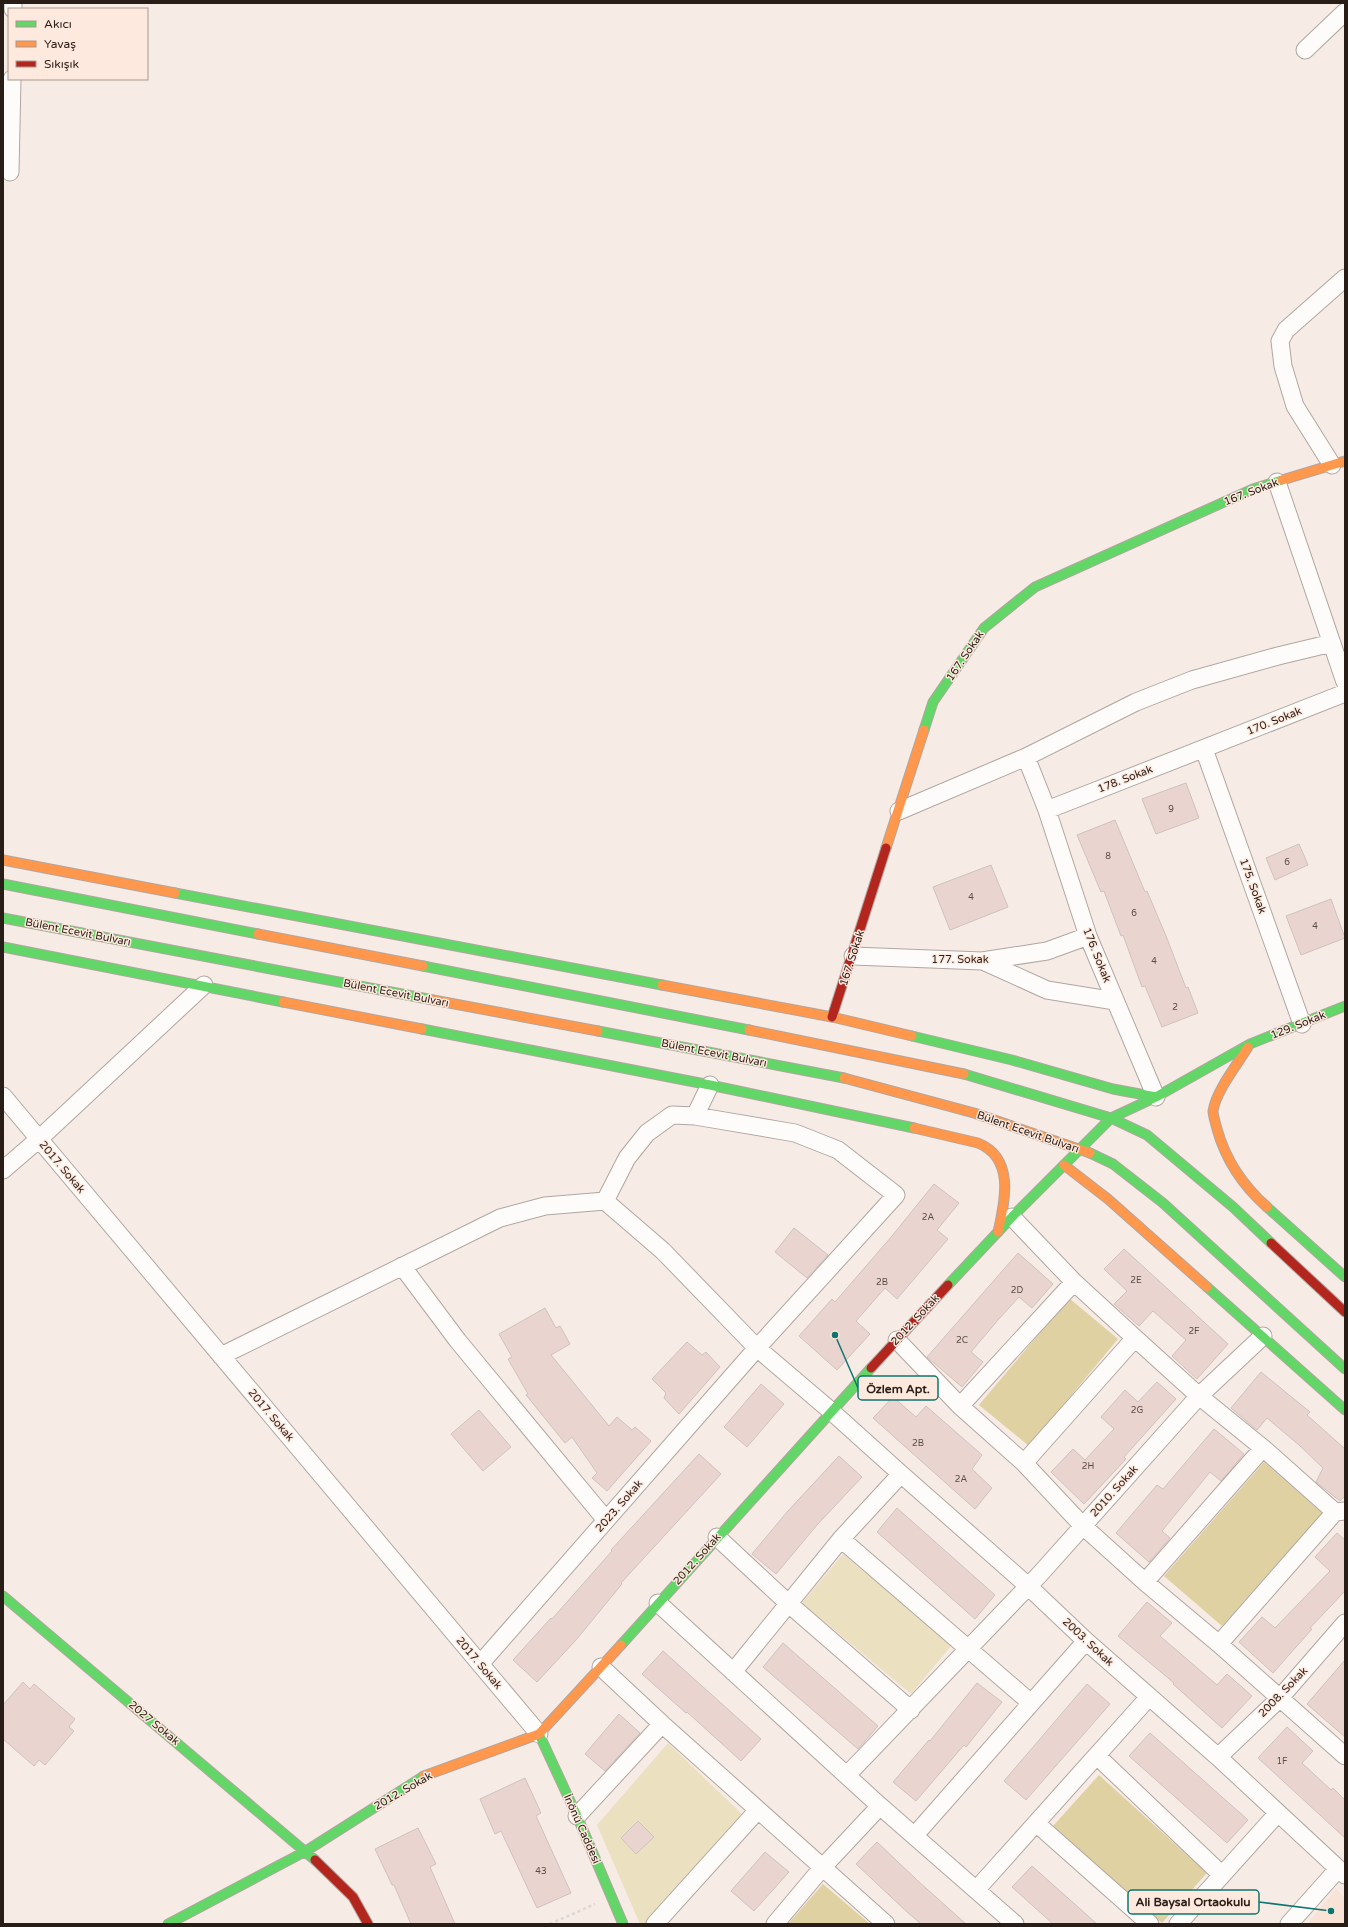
<svg xmlns="http://www.w3.org/2000/svg" width="1348" height="1927" viewBox="0 0 1348 1927" font-family="'Varela Round',sans-serif">
  <rect width="100%" height="100%" fill="#f7ebe5"/>
  <path fill="#f9e2d6" d="M1336,1889L1345,1898V1924H1307Z"/>
  <path fill="#ebe0c0" d="M843,1554L952,1645L911,1694L802,1603Z
    M668,1743L744,1816L645,1924H640L597,1825Z"/>
  <path fill="#dfd1a1" d="M1069,1298L1118,1339L1029,1446L979,1405Z
    M1264,1462L1322,1513L1222,1626L1164,1576Z
    M1099,1775L1207,1873L1162,1923L1053,1826Z
    M823,1884L870,1924H788Z"/>
  <path fill="#ead4d0" stroke="#cec2be" d="M1186,783L1199,818L1156,834L1142,799Z
    M1115,820L1145,892L1147,891L1166,936L1186,988L1188,987L1198,1013L1162,1027L1145,986L1142,987L1123,935L1121,936L1104,891L1101,892L1077,835Z
    M1299,844L1308,865L1275,880L1266,858Z
    M991,865L1008,907L950,930L933,887Z
    M1331,899L1345,938L1301,955L1286,916Z
    M934,1184L959,1203L937,1230L948,1239L897,1299L885,1288L856,1321L870,1334L837,1370L799,1336L832,1299L835,1302L892,1236Z
    M794,1228L828,1255L807,1278L775,1252Z
    M1124,1249L1228,1344L1197,1379L1172,1356L1186,1340L1153,1311L1139,1326L1114,1304L1127,1291L1104,1269Z
    M1018,1253L1053,1284L1032,1308L1019,1297L998,1320L971,1352L983,1362L962,1387L927,1357Z
    M545,1308L556,1328L560,1326L570,1344L551,1355L609,1426L617,1417L632,1430L635,1427L651,1441L607,1491L592,1478L597,1473L572,1437L565,1443L526,1395L528,1394L508,1359L512,1357L499,1334Z
    M687,1342L702,1355L706,1352L720,1367L679,1414L664,1398L666,1393L652,1379Z
    M1261,1372L1310,1412L1307,1415L1345,1449V1496L1340,1501L1316,1482L1323,1468L1299,1445L1267,1418L1257,1430L1231,1408Z
    M1157,1382L1176,1399L1124,1457L1126,1459L1084,1504L1051,1472L1073,1449L1085,1460L1114,1429L1101,1417L1125,1390L1138,1402Z
    M761,1384L784,1404L747,1447L724,1427Z
    M893,1397L916,1417L926,1406L982,1455L972,1469L992,1488L975,1509L873,1418Z
    M479,1410L511,1447L483,1471L451,1434Z
    M1214,1429L1244,1454L1221,1481L1210,1472L1162,1531L1170,1538L1149,1562L1116,1533L1157,1485L1163,1489Z
    M699,1454L721,1474L621,1583L622,1584L576,1640L537,1682L513,1660L551,1618L552,1619L612,1551L611,1550Z
    M839,1456L862,1477L817,1525L776,1574L752,1554L787,1512Z
    M897,1508L995,1595L975,1619L877,1532Z
    M1337,1533L1345,1540V1591L1310,1628L1312,1629L1273,1673L1239,1642L1262,1617L1275,1628L1330,1571L1315,1557Z
    M1147,1602L1172,1623L1160,1636L1217,1685L1227,1674L1252,1696L1222,1728L1173,1684L1174,1683L1118,1636Z
    M783,1643L878,1726L858,1749L763,1667Z
    M663,1651L761,1739L741,1761L687,1712L686,1713L642,1674Z
    M1345,1660V1737L1307,1704Z
    M23,1682L30,1689L34,1684L75,1719L69,1727L74,1731L45,1765L39,1760L34,1766L3,1739V1705Z
    M977,1683L1002,1702L966,1747L964,1745L916,1801L893,1782L929,1740L930,1741Z
    M1087,1684L1110,1704L1026,1800L1004,1781Z
    M619,1714L640,1733L605,1771L585,1754Z
    M1287,1727L1313,1751L1302,1763L1331,1790L1333,1788L1345,1800V1838L1258,1758Z
    M1150,1733L1248,1820L1227,1843L1129,1756Z
    M525,1778L541,1813L536,1816L571,1893L537,1908L501,1831L495,1834L480,1799Z
    M638,1821L654,1837L636,1854L621,1838Z
    M418,1828L436,1864L430,1867L455,1924H411L394,1885H392L375,1849Z
    M877,1842L918,1881L966,1924H921L906,1911L856,1864Z
    M765,1852L789,1872L754,1911L731,1891Z
    M1032,1866L1097,1924H1053L1012,1887Z"/>
  <g fill="none" stroke-linecap="round" stroke-linejoin="round">
    <defs>
      <path id="street" d="M13,9V3
        M1305,50L1345,12
        M10,172L12,79
        M1332,465L1295,406L1283,366L1280,341L1286,330L1345,278
        M1277,482L1345,682
        M1204,749L1302,1024
        M1026,757L1047,810L1088,936L1156,1097
        M1047,810L1345,693
        M899,811L1026,757L1136,702L1192,680L1278,656L1332,643
        M853,956L982,961L1047,951L1088,936
        M983,961L1047,990L1115,1001
        M710,1085L695,1116L672,1115L647,1133L627,1158L605,1201L663,1251L757,1348L831,1411L901,1474L1028,1586L1086,1641L1218,1757L1345,1875
        M3,1096L539,1734
        M3,1170L39,1139L204,985
        M1012,1217L1074,1282L1135,1338L1199,1396L1263,1448L1335,1512L1345,1511
        M402,1266L458,1341L606,1520
        M897,1340L960,1406L1024,1463L1083,1526L1145,1582L1219,1644L1345,1756
        M221,1356L500,1218L545,1206L605,1201
        M960,1406L1074,1282
        M1024,1463L1135,1338
        M717,1537L789,1604L911,1710
        M841,1539L1031,1703
        M1145,1582L1263,1448
        M658,1603L880,1806L1015,1924
        M1219,1644L1335,1512
        M480,1664L757,1348L896,1195L838,1150L795,1133L695,1116
        M601,1667L662,1724L886,1924
        M733,1672L841,1539L901,1474
        M1097,1756L1222,1875
        M1218,1757L1279,1699L1345,1623
        M847,1775L1040,1574L1199,1396L1263,1336
        M577,1816L662,1724
        M1036,1823L1150,1924
        M915,1835L1086,1641
        M976,1890L1149,1697
        M655,1924L758,1810
        M775,1924L822,1868L880,1806
        M1178,1924L1277,1814
        M1289,1924L1338,1869"/>
      <path id="fast" d="M924,730L933,702L984,628L1035,587L1253,489L1282,480
        M3,884L258,934
        M175,893L662,985
        M3,918L428,999
        M3,947L283,1002
        M423,966L749,1030
        M422,1029L710,1085L914,1128
        M598,1031L844,1078
        M912,1036L1012,1060L1113,1089L1156,1097
        M964,1074L1111,1118L1147,1135L1233,1207L1271,1243
        M1090,1153L1113,1164L1163,1203L1345,1369
        M1267,1207L1345,1277
        M948,1285L1012,1217L1111,1118L1156,1097L1250,1044L1345,1006
        M1207,1287L1345,1410
        M3,1596L315,1860
        M621,1645L871,1368
        M539,1734L577,1816L623,1924
        M168,1924L306,1851L424,1776"/>
      <path id="slow" d="M1282,480L1345,461
        M886,848L924,730
        M3,860L175,893
        M258,934L423,966
        M662,985L832,1017L912,1036
        M428,999L598,1031
        M283,1002L422,1029
        M749,1030L964,1074
        M1248,1047C1237,1065 1216,1091 1213,1111C1213,1116 1216,1124 1217,1129C1226,1161 1242,1185 1267,1207
        M844,1078L974,1113L1090,1153
        M914,1128L978,1143C1015,1158 1005,1201 998,1232
        M1064,1165L1108,1199L1207,1287
        M424,1776L539,1734L621,1645"/>
      <path id="jam" d="M832,1017L886,848
        M1271,1243L1345,1312
        M871,1368L948,1285
        M315,1860L353,1897L368,1924"/>
    </defs>
    <use href="#street" stroke="#b1a6a0" stroke-width="19"/>
    <use href="#fast" stroke="#b1a6a0" stroke-width="11"/>
    <use href="#slow" stroke="#b1a6a0" stroke-width="11"/>
    <use href="#jam" stroke="#b1a6a0" stroke-width="11"/>
    <path stroke="#dbd7d5" stroke-width="2.5" stroke-dasharray="3 3" stroke-linecap="butt" d="M550,1924L595,1904"/>
    <use href="#street" stroke="#fefcfb" stroke-width="17"/>
    <use href="#fast" stroke="#63d668" stroke-width="9"/>
    <use href="#slow" stroke="#ff974d" stroke-width="9"/>
    <use href="#jam" stroke="#b3261e" stroke-width="9"/>
  </g>
  <g text-anchor="middle" dominant-baseline="central" stroke-width="3" stroke-linejoin="round" paint-order="stroke">
    <g font-size="9" fill="#594b45">
      <text x="1171" y="809">9</text>
      <text x="1108" y="856">8</text>
      <text x="1287" y="862">6</text>
      <text x="971" y="897">4</text>
      <text x="1134" y="913">6</text>
      <text x="1315" y="926">4</text>
      <text x="1154" y="961">4</text>
      <text x="1175" y="1007">2</text>
      <text x="928" y="1217">2A</text>
      <text x="1136" y="1280">2E</text>
      <text x="882" y="1282">2B</text>
      <text x="1017" y="1290">2D</text>
      <text x="1194" y="1331">2F</text>
      <text x="962" y="1340">2C</text>
      <text x="1137" y="1410">2G</text>
      <text x="918" y="1443">2B</text>
      <text x="1088" y="1466">2H</text>
      <text x="961" y="1479">2A</text>
      <text x="1282" y="1761">1F</text>
      <text x="541" y="1871">43</text>
    </g>
    <g font-size="11" fill="#291d17" stroke="#fee9de">
      <text transform="translate(1251 492) rotate(-21)">167. Sokak</text>
      <text transform="translate(965 656) rotate(-56)">167. Sokak</text>
      <text transform="translate(1274 721) rotate(-22)">170. Sokak</text>
      <text transform="translate(1125 779) rotate(-21)">178. Sokak</text>
      <text transform="translate(1253 886) rotate(70)">175. Sokak</text>
      <text transform="translate(78 932) rotate(11)">Bülent Ecevit Bulvarı</text>
      <text transform="translate(1097 955) rotate(68)">176. Sokak</text>
      <text transform="translate(852 958) rotate(-72)">167. Sokak</text>
      <text x="960" y="959">177. Sokak</text>
      <text transform="translate(396 993) rotate(11)">Bülent Ecevit Bulvarı</text>
      <text transform="translate(1298 1025) rotate(-22)">129. Sokak</text>
      <text transform="translate(714 1053) rotate(11)">Bülent Ecevit Bulvarı</text>
      <text transform="translate(1028 1132) rotate(19)">Bülent Ecevit Bulvarı</text>
      <text transform="translate(62 1167) rotate(50)">2017. Sokak</text>
      <text transform="translate(915 1320) rotate(-47)">2012. Sokak</text>
      <text transform="translate(271 1415) rotate(50)">2017. Sokak</text>
      <text transform="translate(1114 1491) rotate(-48)">2010. Sokak</text>
      <text transform="translate(619 1506) rotate(-49)">2023. Sokak</text>
      <text transform="translate(697 1559) rotate(-48)">2012. Sokak</text>
      <text transform="translate(1088 1642) rotate(43)">2003. Sokak</text>
      <text transform="translate(479 1663) rotate(50)">2017. Sokak</text>
      <text transform="translate(1283 1692) rotate(-46)">2008. Sokak</text>
      <text transform="translate(154 1723) rotate(40)">2027 Sokak</text>
      <text transform="translate(403 1791) rotate(-30)">2012. Sokak</text>
      <text transform="translate(582 1829) rotate(66)">İnönü Caddesi</text>
    </g>
  </g>
  <path fill="none" stroke="#0f766e" stroke-width="1.5" d="M835 1335L858 1388M1331 1911L1259 1902"/>
  <g fill="#0f766e" stroke="#fee9de" stroke-width="1.5">
    <circle cx="835" cy="1335" r="4"/>
    <circle cx="1331" cy="1911" r="4"/>
  </g>
  <g fill="#fee9de" stroke="#0f766e" stroke-width="1.5">
    <rect x="858" y="1376" width="80" height="24" rx="4"/>
    <rect x="1128" y="1890" width="131" height="24" rx="4"/>
  </g>
  <g font-size="12" text-anchor="middle" font-weight="bold" fill="#291d17">
    <text x="898" y="1393">Özlem Apt.</text>
    <text x="1193" y="1906">Ali Baysal Ortaokulu</text>
  </g>
  <rect width="1348" height="1927" fill="none" stroke="#291d17" stroke-width="8"/>
  <rect x="8" y="8" width="140" height="72" fill="#fee9de" stroke="#a9978e"/>
  <rect x="16" y="21" width="20" height="6" fill="#63d668" stroke="#a9978e"/>
  <text x="44" y="28" font-size="12" fill="#291d17">Akıcı</text>
  <rect x="16" y="41" width="20" height="6" fill="#ff974d" stroke="#a9978e"/>
  <text x="44" y="48" font-size="12" fill="#291d17">Yavaş</text>
  <rect x="16" y="61" width="20" height="6" fill="#b3261e" stroke="#a9978e"/>
  <text x="44" y="68" font-size="12" fill="#291d17">Sıkışık</text>
</svg>
